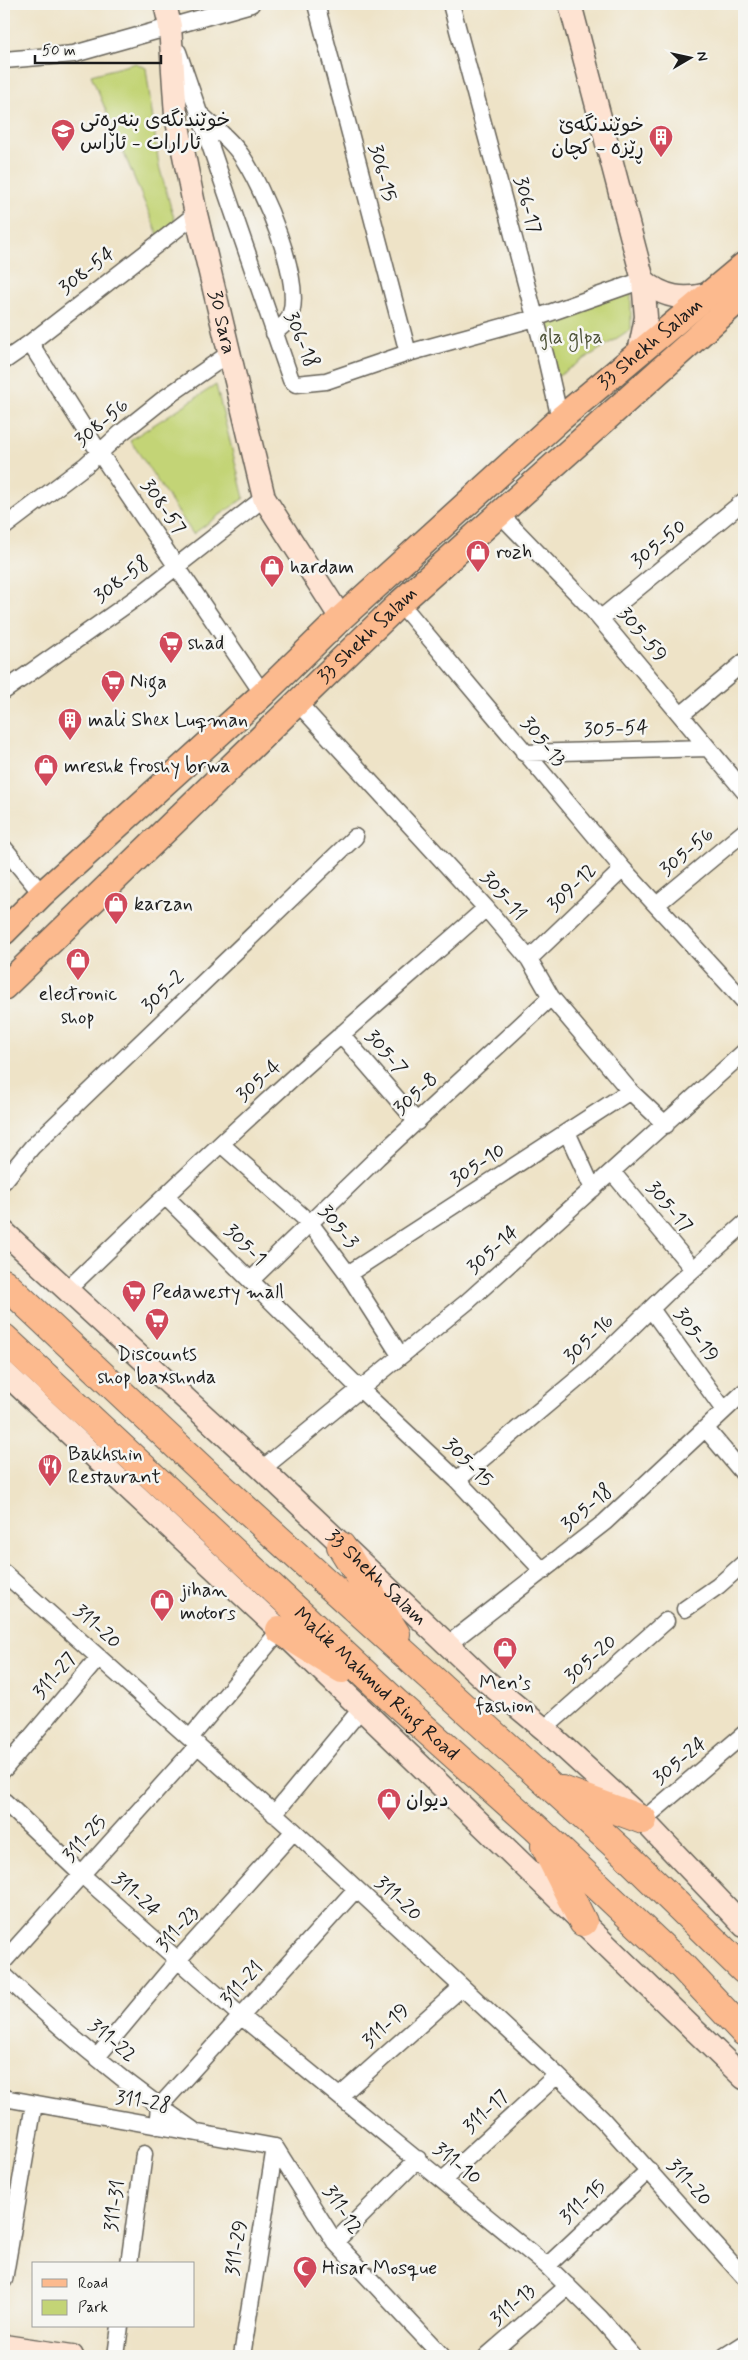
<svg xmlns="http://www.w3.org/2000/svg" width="748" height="2360" viewBox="0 0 748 2360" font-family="Mynerve,'Playpen Sans Arabic',sans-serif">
  <rect width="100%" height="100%" fill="#f6f6f2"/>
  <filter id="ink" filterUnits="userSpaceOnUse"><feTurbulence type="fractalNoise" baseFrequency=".02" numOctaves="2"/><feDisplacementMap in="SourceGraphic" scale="10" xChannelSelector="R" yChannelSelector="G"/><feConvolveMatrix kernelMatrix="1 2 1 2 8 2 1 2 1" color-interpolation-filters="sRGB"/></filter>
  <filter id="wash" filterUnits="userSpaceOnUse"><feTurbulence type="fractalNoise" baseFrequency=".0096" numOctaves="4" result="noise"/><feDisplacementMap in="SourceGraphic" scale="20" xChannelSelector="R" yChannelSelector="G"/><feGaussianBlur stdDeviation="1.12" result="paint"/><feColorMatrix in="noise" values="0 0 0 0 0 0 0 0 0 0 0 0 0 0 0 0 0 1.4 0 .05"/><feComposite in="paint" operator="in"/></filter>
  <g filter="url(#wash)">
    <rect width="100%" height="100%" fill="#eee3c7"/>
    <path fill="#c3d476" stroke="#707849" d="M136,63L146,68L159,166L176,225L159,237L91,75Z
      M631,290V329L557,377L541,321Z
      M216,385L244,498L193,534L130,440Z"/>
  </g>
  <g filter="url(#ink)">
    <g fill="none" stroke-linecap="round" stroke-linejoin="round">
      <defs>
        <path id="street" d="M316,4L408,353
          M451,4L546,358L560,419
          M178,52L291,380L296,384L326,381L408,353L535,318L643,280
          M4,60L74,54L251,4
          M201,115C214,127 231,140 241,155C261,184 308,288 288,320C285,325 278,329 274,333
          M30,343L99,452L263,694
          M4,361L30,343L196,214
          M499,513L591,608L744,791
          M4,527L86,465L121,433L165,398L230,353
          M400,603L623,869L744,1001
          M600,619L744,501
          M4,691L136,598L264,498
          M298,703L486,908L529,959L551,997L630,1091L666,1125
          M681,715L744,662
          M524,753L708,748
          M4,848L42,894
          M657,904L744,832
          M529,959L623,869
          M341,1034L417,1122
          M567,1132L593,1189
          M221,1144L310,1223L348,1274L400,1355
          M612,1172L693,1269
          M4,1181L32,1147L355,837
          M165,1196L359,1388L457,1480L543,1571
          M348,1274L630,1091
          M251,1280L378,1157L551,997
          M66,1291C156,1204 247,1117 341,1035C389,992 438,951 486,908
          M651,1309L724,1410
          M706,1429L744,1474
          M262,1469L467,1302L744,1052
          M457,1480L587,1371L669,1291L744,1224
          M4,1573L294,1831L557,2075L603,2120L744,2277
          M685,1609L718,1586L744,1563
          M447,1645L605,1522L744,1392
          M544,1729L666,1621
          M190,1738L280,1630
          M4,1769L99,1657
          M4,1801L82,1875L242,2017L547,2266L600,2318L633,2356
          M274,1814L361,1709
          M643,1820L744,1734
          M4,1961L198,1745
          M4,1975C62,2031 126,2084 193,2130
          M97,2057L177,1961L294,1831
          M340,2096L461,1988
          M4,2098L275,2147
          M157,2126L159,2107L356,1889
          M275,2147L335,2242L442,2356
          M443,2180L557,2075
          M335,2242L418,2159
          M129,2264L144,2154
          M547,2266L649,2170
          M4,2280L34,2104
          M116,2356L120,2326
          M242,2356L275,2147
          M487,2356L568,2286
          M725,2356L744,2344"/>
        <g id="secondary">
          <path id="s1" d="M165,4L170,26L176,116L196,214L264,498L341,618"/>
          <path d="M570,4L643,280L646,317L639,353"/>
          <path d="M643,280C663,298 685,301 711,293"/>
          <path id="s2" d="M4,1232L262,1469L486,1681L544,1729L643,1820L744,1926"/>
          <path d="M4,1372L280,1630L744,2078"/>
          <path d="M4,2346L72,2356"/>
        </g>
        <g id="primary">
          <path id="s3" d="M4,932L42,894L263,694L341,618L560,419L744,265"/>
          <path id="s4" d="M4,987L400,603L744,295"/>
        </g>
        <g id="highway">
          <path d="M4,1283L208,1475L626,1855L744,1970"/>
          <path id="s5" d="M4,1338L394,1701L535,1827L682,1966L744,2032"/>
          <path d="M341,1546L396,1634"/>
          <path d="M280,1630L342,1669"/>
          <path d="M562,1790L643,1820"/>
          <path d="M545,1846L583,1922"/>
        </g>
      </defs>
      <use href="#street" stroke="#666258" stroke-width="19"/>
      <use href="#secondary" stroke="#666258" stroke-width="25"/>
      <use href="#primary" stroke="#666258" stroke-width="28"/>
      <use href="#highway" stroke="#666258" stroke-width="30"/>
      <use href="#street" stroke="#fff" stroke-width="16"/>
      <use href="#secondary" stroke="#fee3d2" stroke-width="22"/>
      <use href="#primary" stroke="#fcba8e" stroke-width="25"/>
      <use href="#highway" stroke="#fcba8e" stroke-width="28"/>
    </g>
  </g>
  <defs>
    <symbol id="school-pin" viewBox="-11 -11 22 30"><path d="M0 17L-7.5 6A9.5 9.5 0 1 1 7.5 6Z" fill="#d1495b" stroke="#f6f6f2"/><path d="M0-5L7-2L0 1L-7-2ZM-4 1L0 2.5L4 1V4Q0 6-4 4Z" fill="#fff"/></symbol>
    <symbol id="building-pin" viewBox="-11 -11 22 30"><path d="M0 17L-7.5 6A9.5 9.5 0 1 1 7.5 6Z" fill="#d1495b" stroke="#f6f6f2"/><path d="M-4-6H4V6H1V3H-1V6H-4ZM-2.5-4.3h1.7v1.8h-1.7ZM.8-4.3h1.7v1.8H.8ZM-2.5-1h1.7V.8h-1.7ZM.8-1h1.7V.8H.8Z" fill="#fff"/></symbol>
    <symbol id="shop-pin" viewBox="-11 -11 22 30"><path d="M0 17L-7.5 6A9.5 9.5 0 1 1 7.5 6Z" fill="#d1495b" stroke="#f6f6f2"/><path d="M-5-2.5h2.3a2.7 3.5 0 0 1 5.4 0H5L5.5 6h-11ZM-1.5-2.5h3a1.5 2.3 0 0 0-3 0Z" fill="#fff"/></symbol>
    <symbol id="supermarket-pin" viewBox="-11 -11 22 30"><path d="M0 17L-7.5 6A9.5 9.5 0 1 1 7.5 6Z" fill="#d1495b" stroke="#f6f6f2"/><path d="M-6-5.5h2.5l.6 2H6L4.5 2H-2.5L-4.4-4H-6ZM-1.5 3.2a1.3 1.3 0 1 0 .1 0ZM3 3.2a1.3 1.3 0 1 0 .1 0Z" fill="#fff"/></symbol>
    <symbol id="restaurant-pin" viewBox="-11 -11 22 30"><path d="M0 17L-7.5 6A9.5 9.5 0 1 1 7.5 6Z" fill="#d1495b" stroke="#f6f6f2"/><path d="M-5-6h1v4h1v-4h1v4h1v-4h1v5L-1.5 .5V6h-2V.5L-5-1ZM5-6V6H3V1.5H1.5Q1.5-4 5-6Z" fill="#fff"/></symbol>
    <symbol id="mosque-pin" viewBox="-11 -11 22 30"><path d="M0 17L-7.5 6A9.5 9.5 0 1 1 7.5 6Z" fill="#d1495b" stroke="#f6f6f2"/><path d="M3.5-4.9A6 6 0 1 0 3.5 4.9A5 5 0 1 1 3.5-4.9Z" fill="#fff"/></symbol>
  </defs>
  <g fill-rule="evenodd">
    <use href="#school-pin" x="49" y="117" width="28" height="38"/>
    <use href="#building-pin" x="647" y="123" width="28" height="38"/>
    <use href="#shop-pin" x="464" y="538" width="28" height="38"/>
    <use href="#shop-pin" x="258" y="553" width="28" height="38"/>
    <use href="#supermarket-pin" x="157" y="629" width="28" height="38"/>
    <use href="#supermarket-pin" x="99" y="668" width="28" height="38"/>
    <use href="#building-pin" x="56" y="706" width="28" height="38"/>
    <use href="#shop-pin" x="32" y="752" width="28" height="38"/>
    <use href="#shop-pin" x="102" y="890" width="28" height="38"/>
    <use href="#shop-pin" x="64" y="946" width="28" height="38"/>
    <use href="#supermarket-pin" x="120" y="1278" width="28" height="38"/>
    <use href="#supermarket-pin" x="143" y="1306" width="28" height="38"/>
    <use href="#restaurant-pin" x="36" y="1452" width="28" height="38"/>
    <use href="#shop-pin" x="148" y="1587" width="28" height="38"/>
    <use href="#shop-pin" x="491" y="1635" width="28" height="38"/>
    <use href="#shop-pin" x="375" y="1786" width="28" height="38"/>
    <use href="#mosque-pin" x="291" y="2254" width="28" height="38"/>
  </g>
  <g text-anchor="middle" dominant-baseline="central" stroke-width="5" stroke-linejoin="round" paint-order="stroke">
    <g font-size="20" fill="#1c1c1c" stroke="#f6f6f2" text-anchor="start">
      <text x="80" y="120">خوێندنگەی بنەڕەتی<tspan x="80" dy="23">ئارارات - ئاراس</tspan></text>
      <text x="644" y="125" text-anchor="end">خوێندنگەێ<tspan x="644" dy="23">ڕێزە - کچان</tspan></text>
      <text x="496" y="552">rozh</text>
      <text x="290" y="567">hardam</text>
      <text x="188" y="643">shad</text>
      <text x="130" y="682">Niga</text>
      <text x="88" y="720">mali Shex Luqman</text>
      <text x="64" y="766">mreshk froshy brwa</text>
      <text x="134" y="904">karzan</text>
      <text x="78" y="994" text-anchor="middle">electronic<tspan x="78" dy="23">shop</tspan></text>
      <text x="152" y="1292">Pedawesty mall</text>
      <text x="157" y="1354" text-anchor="middle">Discounts<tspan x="157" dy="23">shop baxshnda</tspan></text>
      <text x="68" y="1454">Bakhshin<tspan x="68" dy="23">Restaurant</tspan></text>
      <text x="180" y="1590">jihan<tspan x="180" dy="23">motors</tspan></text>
      <text x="505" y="1683" text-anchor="middle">Men’s<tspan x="505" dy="23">fashion</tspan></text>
      <text x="406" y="1800">دیوان</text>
      <text x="322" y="2268">Hisar Mosque</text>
    </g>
    <g font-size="20" fill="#1c1c1c" stroke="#f6f6f2">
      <text transform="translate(382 173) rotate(75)">306-15</text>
      <text transform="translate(527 205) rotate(75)">306-17</text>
      <text transform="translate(87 271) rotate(-38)">308-54</text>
      <text stroke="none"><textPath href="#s1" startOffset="324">30 Sara</textPath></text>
      <text transform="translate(301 340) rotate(67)">306-18</text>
      <text stroke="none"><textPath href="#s3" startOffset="874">33 Shekh Salam</textPath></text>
      <text transform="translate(102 423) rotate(-40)">308-56</text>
      <text transform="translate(163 507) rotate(55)">308-57</text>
      <text transform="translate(659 544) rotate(-39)">305-50</text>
      <text transform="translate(122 580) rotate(-37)">308-58</text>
      <text stroke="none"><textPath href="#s4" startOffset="506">33 Shekh Salam</textPath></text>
      <text transform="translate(642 635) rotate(50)">305-59</text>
      <text transform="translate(616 729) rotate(-2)">305-54</text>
      <text transform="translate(543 742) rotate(50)">305-13</text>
      <text transform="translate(687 852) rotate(-40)">305-56</text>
      <text transform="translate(572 888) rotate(-44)">309-12</text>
      <text transform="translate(503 896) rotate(49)">305-11</text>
      <text transform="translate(163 992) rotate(-44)">305-2</text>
      <text transform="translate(386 1053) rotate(49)">305-7</text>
      <text transform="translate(259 1081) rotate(-42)">305-4</text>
      <text transform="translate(416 1094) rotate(-43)">305-8</text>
      <text transform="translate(478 1165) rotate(-33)">305-10</text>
      <text transform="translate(669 1207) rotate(50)">305-17</text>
      <text transform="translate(338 1227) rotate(51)">305-3</text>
      <text transform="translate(245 1245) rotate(44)">305-1</text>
      <text transform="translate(493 1250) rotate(-42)">305-14</text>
      <text transform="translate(696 1335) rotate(54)">305-19</text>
      <text transform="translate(589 1339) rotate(-44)">305-16</text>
      <text transform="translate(468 1463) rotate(45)">305-15</text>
      <text transform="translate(587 1508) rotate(-41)">305-18</text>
      <text stroke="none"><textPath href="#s2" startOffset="508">33 Shekh Salam</textPath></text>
      <text transform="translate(97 1627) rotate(42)">311-20</text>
      <text transform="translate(591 1659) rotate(-41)">305-20</text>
      <text transform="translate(55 1676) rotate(-49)">311-27</text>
      <text stroke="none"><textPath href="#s5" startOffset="508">Malik Mahmud Ring Road</textPath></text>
      <text transform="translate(680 1761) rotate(-40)">305-24</text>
      <text transform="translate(85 1839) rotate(-48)">311-25</text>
      <text transform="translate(136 1895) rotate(42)">311-24</text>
      <text transform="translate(398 1899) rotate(43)">311-20</text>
      <text transform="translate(178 1929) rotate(-48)">311-23</text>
      <text transform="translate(242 1984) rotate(-48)">311-21</text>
      <text transform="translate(386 2026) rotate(-42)">311-19</text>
      <text transform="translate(112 2041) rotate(40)">311-22</text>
      <text transform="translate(143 2102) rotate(10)">311-28</text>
      <text transform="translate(486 2112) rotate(-43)">311-17</text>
      <text transform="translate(457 2164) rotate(39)">311-10</text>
      <text transform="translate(689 2183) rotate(48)">311-20</text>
      <text transform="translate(583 2202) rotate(-43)">311-15</text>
      <text transform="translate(115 2206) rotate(-82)">311-31</text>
      <text transform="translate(342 2210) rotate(56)">311-12</text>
      <text transform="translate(237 2248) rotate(-81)">311-29</text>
      <text transform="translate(513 2305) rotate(-41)">311-13</text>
    </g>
    <g font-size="20" fill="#4e5337" stroke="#f6f6f2">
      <text x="571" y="337">gla glpa</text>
    </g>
  </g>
  <rect width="748" height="2360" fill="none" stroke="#f6f6f2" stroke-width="20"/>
  <rect x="32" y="2262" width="162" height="65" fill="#f6f6f2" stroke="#9f9f9c"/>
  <rect x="42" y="2279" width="25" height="8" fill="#fcba8e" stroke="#9f9f9c"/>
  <text x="78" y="2288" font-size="15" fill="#1c1c1c">Road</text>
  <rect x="42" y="2300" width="25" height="15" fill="#c3d476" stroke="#9f9f9c"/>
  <text x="78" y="2312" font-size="15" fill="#1c1c1c">Park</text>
  <g transform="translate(690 58) rotate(81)" stroke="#f6f6f2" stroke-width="4" paint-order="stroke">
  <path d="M0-4L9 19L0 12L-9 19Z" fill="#1c1c1c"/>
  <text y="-8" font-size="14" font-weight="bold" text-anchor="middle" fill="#1c1c1c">N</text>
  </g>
  <path d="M35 55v8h126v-8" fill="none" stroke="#1c1c1c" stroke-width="2.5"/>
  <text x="42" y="55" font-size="15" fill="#1c1c1c" stroke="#f6f6f2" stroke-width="4" paint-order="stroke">50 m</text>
</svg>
